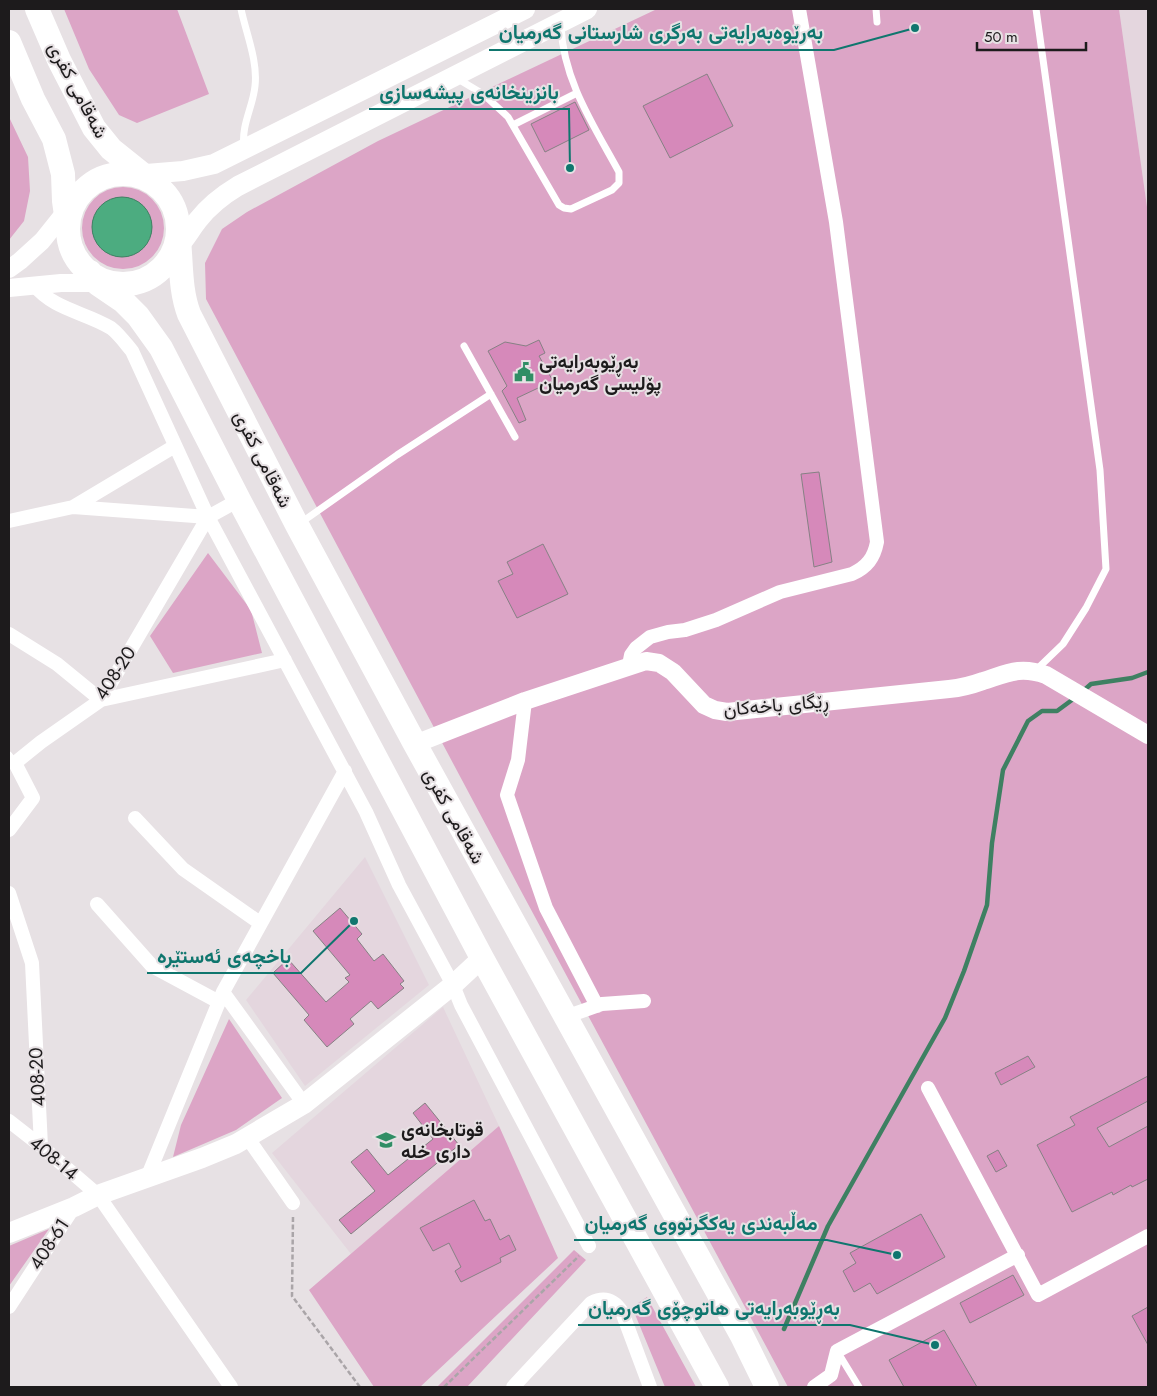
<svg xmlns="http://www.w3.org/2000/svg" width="1157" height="1396" viewBox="0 0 1157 1396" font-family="Jost,Vazirmatn,sans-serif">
  <rect width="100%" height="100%" fill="#e7e1e4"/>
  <path fill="#e4d6de" d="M1119,9H1148V214Z
    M365,857L429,985L305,1086L246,1000Z
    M443,1007L499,1126L351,1254L272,1153Z"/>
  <path fill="#dca5c6" d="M64,9H177L209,94L137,123L119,115L89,69Z
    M657,9H1119L1148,214V1387H788L521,891L206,299L205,263L222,229L247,212L378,141Z
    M9,117L28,157L30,191L24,221L9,240Z
    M82 228a41 41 0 1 1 82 0a41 41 0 1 1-82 0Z
    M208,553L251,610L262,653L173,673L150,636Z
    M229,1019L282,1098L236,1130L173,1157L181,1125Z
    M499,1126L558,1258L420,1387H374L309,1290Z
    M49,1229L9,1286V1246Z
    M574,1250L586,1260L467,1387H437Z
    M647,1297L696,1387H665L632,1307Z"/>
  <path fill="#4cac80" stroke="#3e8062" d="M92 227a30 30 0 1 1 60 0a30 30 0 1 1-60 0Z"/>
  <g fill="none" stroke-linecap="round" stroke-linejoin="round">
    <path stroke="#3e8062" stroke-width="4.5" d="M1082,692L1091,684L1132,678L1148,672
      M784,1329L828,1226L945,1018L964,971L987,905L992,843L1003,770L1028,721L1042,711H1057L1076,697"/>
  </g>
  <path fill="#d689ba" stroke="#868184" d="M707,74L733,126L670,158L643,106Z
    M575,102L589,130L545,152L531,124Z
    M539,340L545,353L539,356L553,381L517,398L526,420L519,423L502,391L507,386L488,351L505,342L526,346Z
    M819,472L832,562L814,567L801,474Z
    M543,544L568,594L517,618L498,581L513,574L507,562Z
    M340,908L362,934L357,939L374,961L383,954L404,981L400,984L404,988L378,1009L371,1001L350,1019L354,1024L327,1047L304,1020L309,1015L273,973L288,959L326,1002L349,982L345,978L350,975L313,931Z
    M1028,1056L1035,1067L1001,1085L995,1073Z
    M1148,1076V1101L1097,1128L1109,1147L1148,1126V1179L1132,1187L1131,1185L1113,1195L1112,1192L1072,1212L1037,1145L1075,1125L1070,1117Z
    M425,1103L459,1145L351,1234L339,1220L375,1191L351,1162L367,1149L388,1175L433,1139L413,1113Z
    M998,1150L1007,1166L996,1172L987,1156Z
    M474,1200L485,1221L490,1219L500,1240L509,1235L516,1250L500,1258L501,1262L461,1282L455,1271L461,1267L449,1243L433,1251L420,1228Z
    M921,1214L945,1257L877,1294L870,1283L854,1292L843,1271L856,1263L850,1253Z
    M1013,1275L1024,1295L970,1323L960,1303Z
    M1148,1307V1345L1132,1316Z
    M944,1330L977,1387H904L889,1360Z"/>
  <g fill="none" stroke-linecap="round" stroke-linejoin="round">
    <path stroke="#aaa5a8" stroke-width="2.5" stroke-dasharray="5 2.5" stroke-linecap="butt" d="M293,1217L292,1296L360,1387
      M444,1387L579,1256"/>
    <path stroke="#fff" stroke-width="7" d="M241,9C246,33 258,61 255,86C253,107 241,125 244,147
      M876,9L877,22
      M458,79L483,94L508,117L559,205L564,208L571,209L612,190L619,183V172C594,126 563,80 561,26
      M513,125L577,93
      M464,346L515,437
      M299,524L397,455L491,394
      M1035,671L1063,644L1086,608L1106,569L1100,470L1036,9
      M9,755L15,763
      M837,1351L859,1387"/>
    <path stroke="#fff" stroke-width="14" d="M34,285C54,310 85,312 111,328C119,334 126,344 132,351L208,517L366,812L399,885L453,985L461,1005L589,1246
      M73,507L175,446
      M9,521L73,507L208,517
      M9,634L57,664L101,700L285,660
      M629,665L631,655L636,648L650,637L668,632L685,630L716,620L780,592L852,574C867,567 874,558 877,542L836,222L799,9
      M525,701L518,760L507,795L546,908L597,1006
      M135,818L183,869L260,923
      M9,830L33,798L15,763L41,742L101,700L208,517L239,500
      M9,893L32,963L41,1146
      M97,904L152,966L219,1002
      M223,992L304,1104
      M565,1017L602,1004L644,1001
      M928,1088L1038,1295L1148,1236
      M9,1121L41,1146L98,1195L231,1387
      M247,1137L293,1203
      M147,1178L223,992L345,771
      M9,1307L74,1207
      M513,1387L591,1303C605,1296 614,1300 622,1312L650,1387
      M814,1387L831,1375L837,1351L1018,1255"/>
    <path stroke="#fff" stroke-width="18" d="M9,269L20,261L42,241L70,206
      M9,288L61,283H106
      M415,744L525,701L646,661L659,663L673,672L704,705L715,710L727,712L949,689C960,688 972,685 983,681C1008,673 1020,666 1046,675L1148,735"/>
    <path stroke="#fff" stroke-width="20" d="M134,175L183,171L214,164L525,9
      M174,251C184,242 190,230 198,220C209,206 223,195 238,186L587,9
      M9,1233L74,1207L98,1195L202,1158L236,1144L304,1104L453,985L482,958"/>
    <path stroke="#fff" stroke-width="24" d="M37,9L59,60L94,128L111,149L146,177
      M9,42L33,99L54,139L63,174L64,201L67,222
      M68 229a55 55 0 1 1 110 0a55 55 0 1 1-110 0Z
      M178,232C182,260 179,287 189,314L297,525L415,744L742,1336L767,1387
      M90,272L98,284L123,301L138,316L161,348L239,500L482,958L717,1387"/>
  </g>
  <defs>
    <symbol id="civic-bare" viewBox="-9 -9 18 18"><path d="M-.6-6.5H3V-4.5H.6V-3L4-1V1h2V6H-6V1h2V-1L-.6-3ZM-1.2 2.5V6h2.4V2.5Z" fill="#308e65" stroke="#e7e1e4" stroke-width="2.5" paint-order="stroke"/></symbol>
    <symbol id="school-bare" viewBox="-9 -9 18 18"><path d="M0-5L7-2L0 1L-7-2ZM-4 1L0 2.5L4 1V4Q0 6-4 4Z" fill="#308e65" stroke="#e7e1e4" stroke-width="2.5" paint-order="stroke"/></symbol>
  </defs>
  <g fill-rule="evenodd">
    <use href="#civic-bare" x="510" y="358" width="28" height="28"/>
    <use href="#school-bare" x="372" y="1126" width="28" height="28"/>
  </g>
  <g text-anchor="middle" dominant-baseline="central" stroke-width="4" stroke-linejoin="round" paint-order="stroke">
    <g font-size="19" fill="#1d1b1c" stroke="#e7e1e4">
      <text transform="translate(78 90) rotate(62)">شەقامی کفری</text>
      <text transform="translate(263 459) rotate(63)">شەقامی کفری</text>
      <text transform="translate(115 673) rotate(-57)">408-20</text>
      <text transform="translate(776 705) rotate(-5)">ڕێگای باخەکان</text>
      <text transform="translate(454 816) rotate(61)">شەقامی کفری</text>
      <text transform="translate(37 1077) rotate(-93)">408-20</text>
      <text transform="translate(54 1158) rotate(40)">408-14</text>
      <text transform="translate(49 1244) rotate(-57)">408-61</text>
    </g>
    <g font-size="19" font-weight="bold" fill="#1d1b1c" stroke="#e7e1e4" text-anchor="start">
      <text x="539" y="361">بەڕێوبەرایەتی<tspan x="539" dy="22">پۆلیسی گەرمیان</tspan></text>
      <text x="401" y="1129">قوتابخانەی<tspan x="401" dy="22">داری خلە</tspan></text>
    </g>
  </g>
  <path fill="none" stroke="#0f766e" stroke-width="2" d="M915 28L834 50H489M570 168L569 109H369M354 921L301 973H147M897 1255L827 1240H574M935 1345L850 1325H578"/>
  <g fill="#0f766e" stroke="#e7e1e4" stroke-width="2">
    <circle cx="915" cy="28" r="5"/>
    <circle cx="570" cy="168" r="5"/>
    <circle cx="354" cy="921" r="5"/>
    <circle cx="897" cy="1255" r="5"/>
    <circle cx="935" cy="1345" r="5"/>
  </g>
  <g font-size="20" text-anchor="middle" font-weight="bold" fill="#0f766e" stroke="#e7e1e4" stroke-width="4" stroke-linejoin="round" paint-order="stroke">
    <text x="661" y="39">بەرێوەبەرایەتی بەرگری شارستانی گەرمیان</text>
    <text x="469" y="99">بانزینخانەی پیشەسازی</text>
    <text x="224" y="963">باخچەی ئەستێرە</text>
    <text x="701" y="1230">مەڵبەندی یەکگرتووی گەرمیان</text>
    <text x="714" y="1315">بەڕێوبەرایەتی هاتوچۆی گەرمیان</text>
  </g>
  <rect width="1157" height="1396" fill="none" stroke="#1d1b1c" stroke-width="20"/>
  <path d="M977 42v8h109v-8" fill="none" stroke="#1d1b1c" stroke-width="2.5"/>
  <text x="984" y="42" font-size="15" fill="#1d1b1c" stroke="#e7e1e4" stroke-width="4" paint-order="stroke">50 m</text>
</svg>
